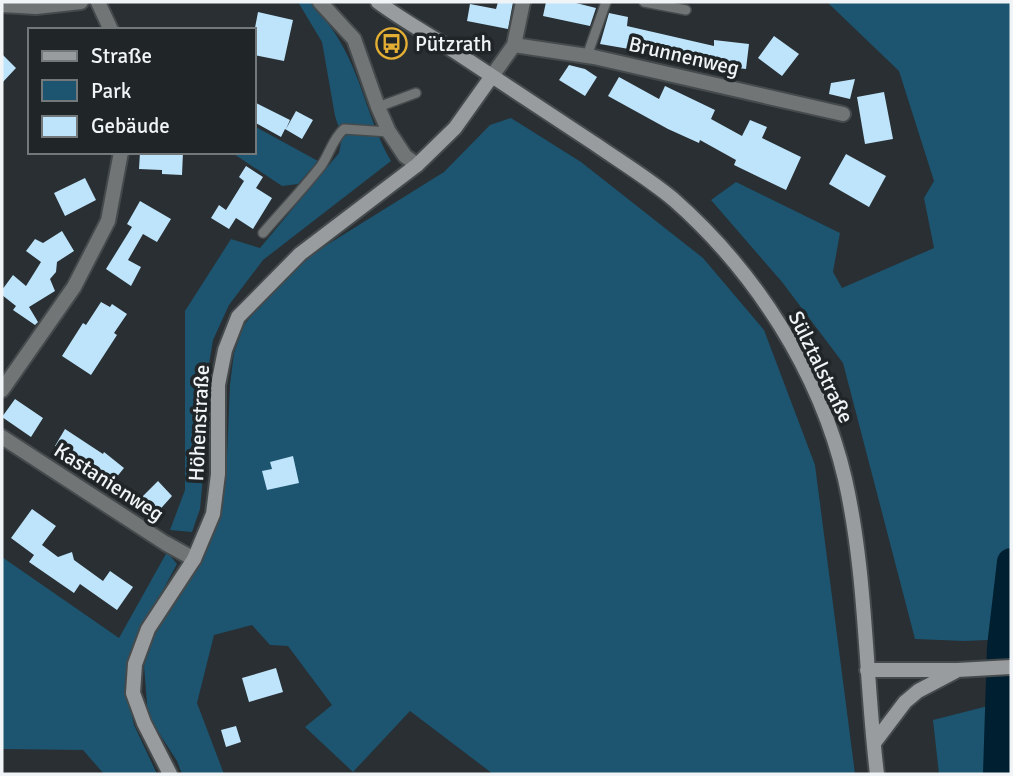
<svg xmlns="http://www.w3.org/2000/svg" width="1013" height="776" viewBox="0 0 1013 776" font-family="Signika,sans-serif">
  <rect width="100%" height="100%" fill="#292f32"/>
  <path fill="#1d546f" d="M298,2L314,3C323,17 334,30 342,45C363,82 370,125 391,161L263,260L229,305L213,340L207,376L204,466L200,509L192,532L170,530L185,490V311L231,239L260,248L339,153L342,137L335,116L322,42Z
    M827,2H1010L1011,4V639L964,641L915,639L843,363L782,282L711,200L736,182L840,233L833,272L842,288L934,248L924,198L934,181L899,71Z
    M511,118L581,162L703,258L764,330L815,465L855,774H493L410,711L353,772L305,727L332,705L288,646L270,645L252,625L214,635L197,703L224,774H182L177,761L148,716L144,666L156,630L203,558L219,518L226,480L230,384L234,353L244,325L273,288L301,261L444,172L490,125Z
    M254,126L318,161L298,184L282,186L231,152H254Z
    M167,552L177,564L143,627L128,660L126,690L134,725L157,774H104L83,750L2,749V557L119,638Z
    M988,706L991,774H939L933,720Z"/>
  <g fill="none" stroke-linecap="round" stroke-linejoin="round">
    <path stroke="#001f30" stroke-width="28" d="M997,774L1001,647L1011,562"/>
  </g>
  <path fill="#bde4fb" d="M498,2H513L508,29L467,21L470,4L496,9Z
    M546,2H572L596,8L590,26L543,16Z
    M258,12L293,20L284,61L254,55V33Z
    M609,13L628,17L627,26L714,46V40L749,44L746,69L695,63L694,66L629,49L600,44Z
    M774,36L799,54L782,76L758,58Z
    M2,54L16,68L2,83Z
    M569,65L585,69L597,77L585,96L559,80Z
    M619,77L659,99L665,86L715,110L711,119L742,136L750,120L767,127L762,138L801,157L786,190L734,165L736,160L700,140L699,143L668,129L608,96Z
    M855,79L850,99L829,94L831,83Z
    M884,92L893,139L865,144L857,97Z
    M254,102L290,120L286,129L296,111L313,120L302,139L285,129L281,137L254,122Z
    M140,152H183L182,175L162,174V170L139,169Z
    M846,154L886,176L869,207L829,184Z
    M246,166L263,177L256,188L272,198L253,229L236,218L229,229L211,218L219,205L226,210L244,181L239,177Z
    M85,178L96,200L65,216L54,193Z
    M140,201L171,219L157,242L143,234L128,260L141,267L131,286L106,269L132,227L127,224Z
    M62,231L74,251L57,262L56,272L50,279L55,291L29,307L38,322L35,325L13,310L16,306L2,295V290L13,275L26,286L41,262L26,251L35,239L43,243Z
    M101,302L110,307L112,304L127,314L114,333L117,335L91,375L62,356L83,323L86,325Z
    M15,399L43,418L31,437L2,417Z
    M65,429L103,454L104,452L124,468L111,484L78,458L76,460L55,446Z
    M293,456L299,483L267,490L262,471L272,469L270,462Z
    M158,481L172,496L155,515L141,498Z
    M32,509L56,526L42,545L58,557L72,552L74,560L103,581L110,571L133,587L117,610L80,584L74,593L29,562L34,555L11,538Z
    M276,668L283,692L249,702L242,678Z
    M236,726L241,742L226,747L221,730Z"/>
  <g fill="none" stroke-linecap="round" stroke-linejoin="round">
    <defs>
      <path id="service" d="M644,2L686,10
        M587,56L606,2
        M378,107L416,93
        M263,233C282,211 303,189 321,166C329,155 333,138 344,129L389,132"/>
      <path id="minor" d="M98,2L111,30
        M320,2L354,39L378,107L389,132L405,156L417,165
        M2,5L36,7L81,2
        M514,45L594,57L843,114
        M492,76L514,45L523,2
        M2,390L74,287L108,221L121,152
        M2,437L165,543L194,559"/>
      <path id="secondary" d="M378,2C402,20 428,34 454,51C501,82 548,113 595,144C621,162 649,179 673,199C755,271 820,372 845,479C867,576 865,677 877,774
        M867,670H957L1011,667
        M874,743L905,702L918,691L956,671
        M170,774L144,723L133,693L135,664L148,629L194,559L213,514L218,474V385L225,350L238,317L300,254L417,165L455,128L492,76"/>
    </defs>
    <use href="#service" stroke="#454b4d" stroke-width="12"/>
    <use href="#minor" stroke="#454b4d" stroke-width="18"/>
    <use href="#secondary" stroke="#454b4d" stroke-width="18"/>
    <use href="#service" stroke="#727576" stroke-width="9"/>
    <use href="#minor" stroke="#727576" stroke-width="14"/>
    <use href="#secondary" stroke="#989c9f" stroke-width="14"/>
  </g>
  <defs>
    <symbol id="bus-ring" viewBox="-11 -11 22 22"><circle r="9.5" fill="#202528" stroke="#e3ae34" stroke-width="1.5"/><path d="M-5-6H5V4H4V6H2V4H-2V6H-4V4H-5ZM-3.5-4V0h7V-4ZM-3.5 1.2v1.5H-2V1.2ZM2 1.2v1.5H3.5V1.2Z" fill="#e3ae34"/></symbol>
  </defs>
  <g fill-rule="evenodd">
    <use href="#bus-ring" x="374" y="26" width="35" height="35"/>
  </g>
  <g text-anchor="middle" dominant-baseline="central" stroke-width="7" stroke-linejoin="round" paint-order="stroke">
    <g font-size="21" fill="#f0f4f6" stroke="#202528" text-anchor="start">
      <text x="415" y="44">Pützrath</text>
    </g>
    <g font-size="21" fill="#f0f4f6" stroke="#202528">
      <text transform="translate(684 56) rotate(13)">Brunnenweg</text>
      <text transform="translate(821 367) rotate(64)">Sülztalstraße</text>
      <text transform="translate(199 423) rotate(-87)">Höhenstraße</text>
      <text transform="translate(109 482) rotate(33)">Kastanienweg</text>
    </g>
  </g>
  <rect width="1013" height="776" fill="none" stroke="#f0f4f6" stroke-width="7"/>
  <rect x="28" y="28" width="228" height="126" fill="#202528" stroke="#73787a" stroke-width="2"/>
  <rect x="42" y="51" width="35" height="10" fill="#989c9f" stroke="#73787a" stroke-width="2"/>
  <text x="91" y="63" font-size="21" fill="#f0f4f6">Straße</text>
  <rect x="42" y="80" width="35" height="21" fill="#1d546f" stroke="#73787a" stroke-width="2"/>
  <text x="91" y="98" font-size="21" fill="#f0f4f6">Park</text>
  <rect x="42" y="116" width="35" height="21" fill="#bde4fb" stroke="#73787a" stroke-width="2"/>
  <text x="91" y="133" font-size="21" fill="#f0f4f6">Gebäude</text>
</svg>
